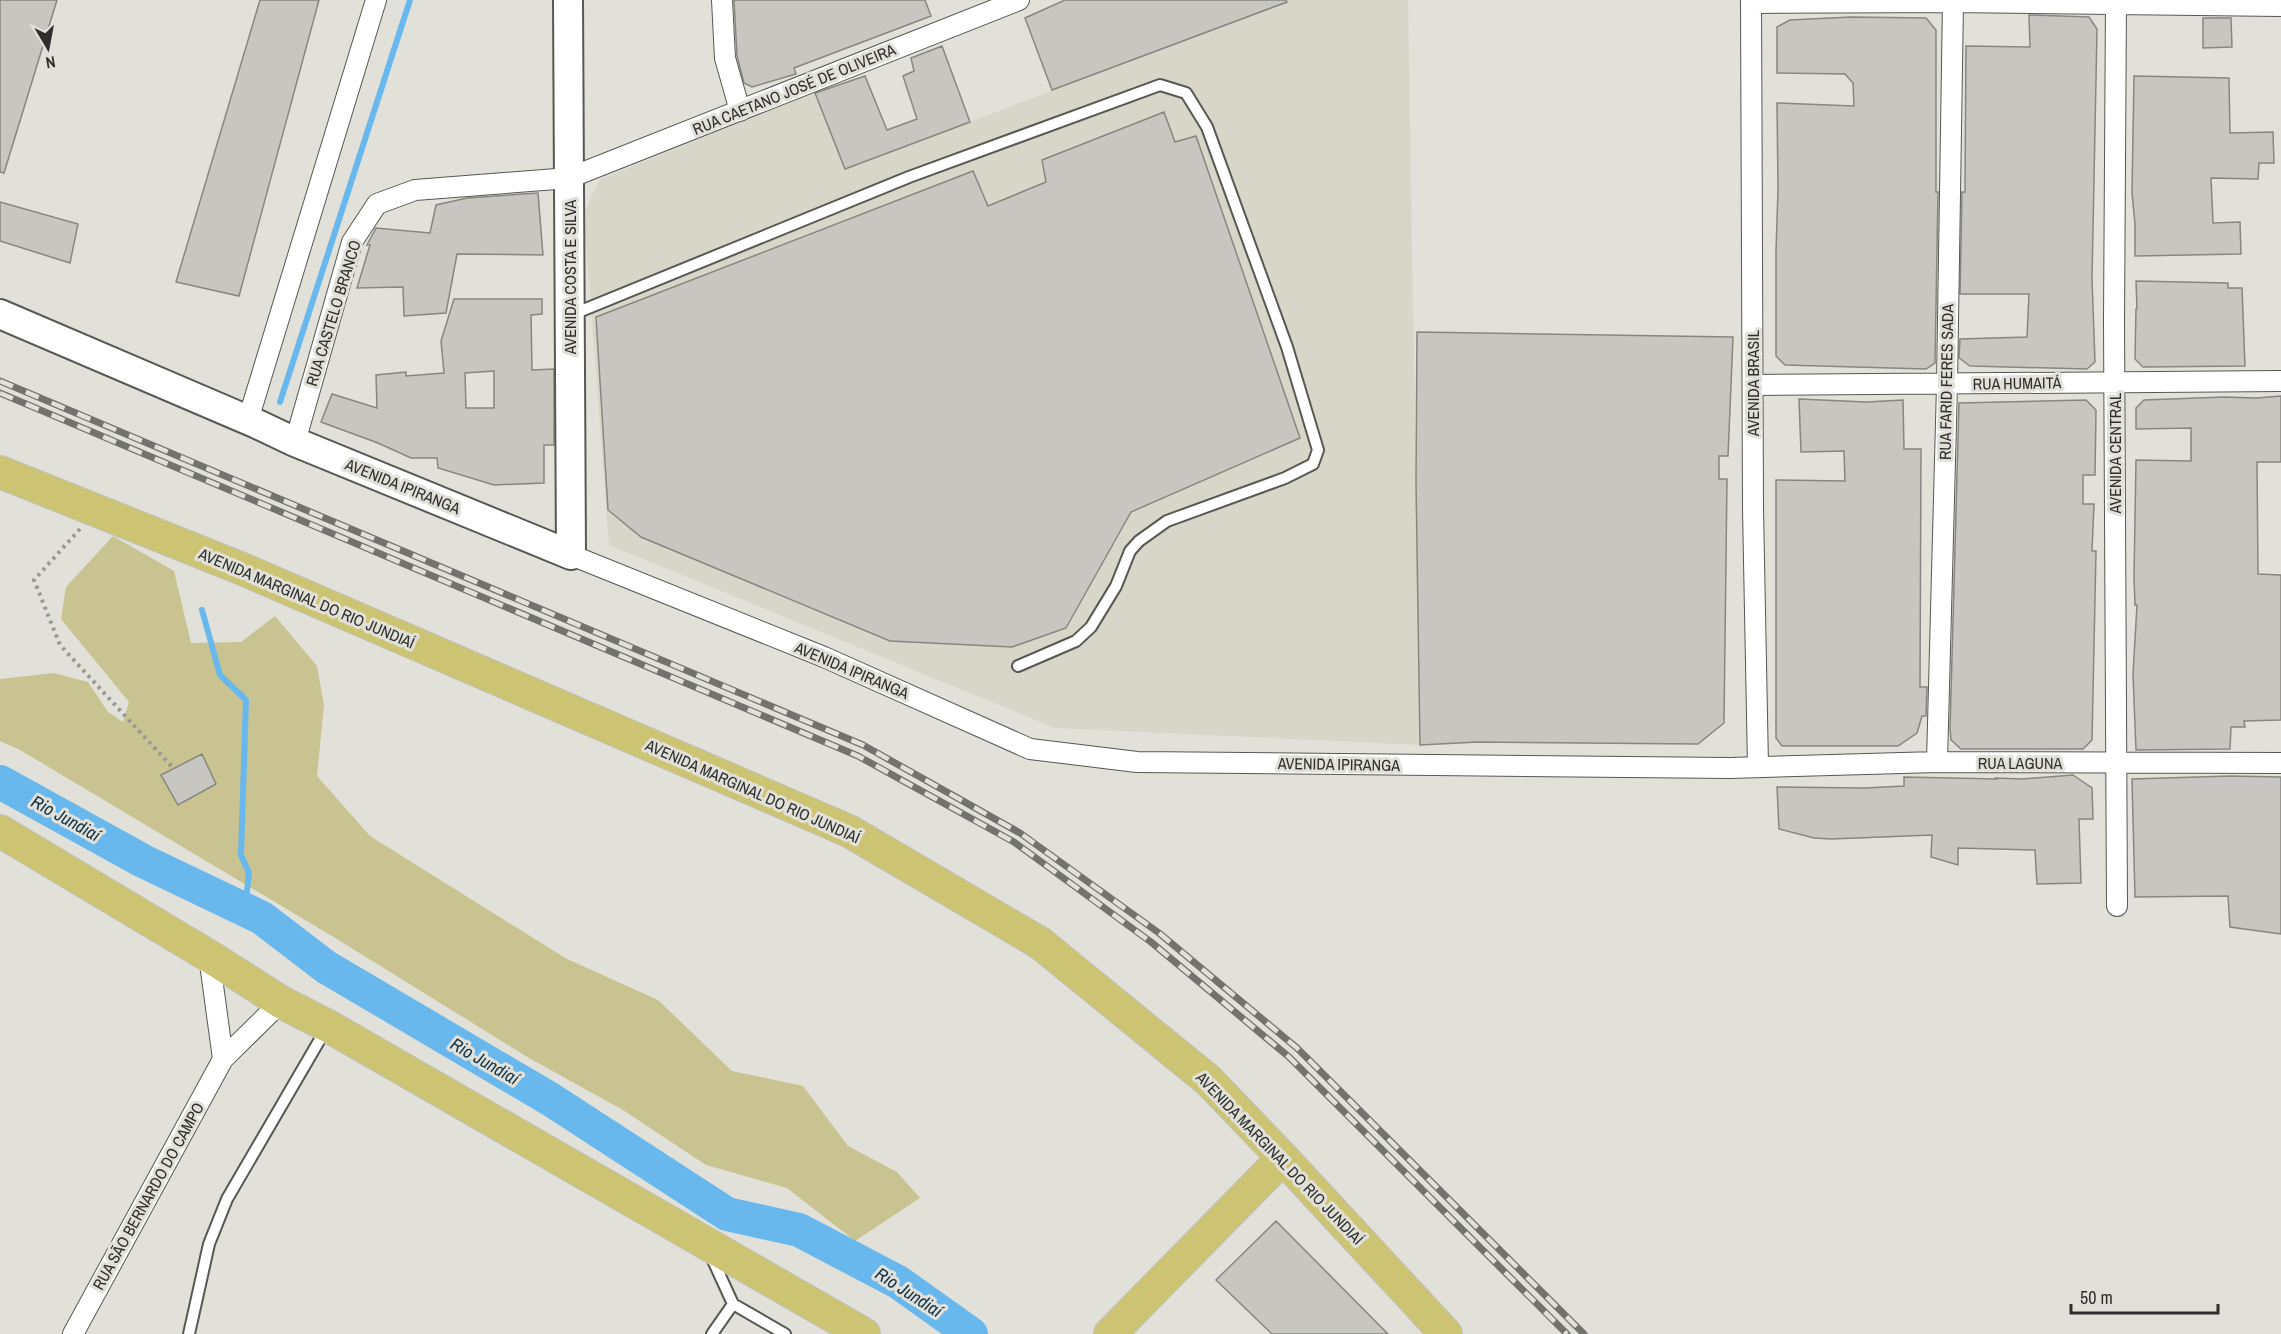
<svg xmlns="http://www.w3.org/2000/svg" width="2281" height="1334" viewBox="0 0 2281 1334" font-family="'Archivo Narrow',sans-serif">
  <rect width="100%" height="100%" fill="#e1e1da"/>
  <path fill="#d8d6c8" d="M1290,0H1408L1420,745L1055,728L609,545L584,214L599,180L815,92L846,169Z"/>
  <path fill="#c8c390" d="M113,536L174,571L191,643L241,642L275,616L317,666L324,705L317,776L370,836L567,959L658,1000L732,1071L803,1086L848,1146L897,1172L920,1198L855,1241L787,1188L706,1165L623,1110L529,1058L332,936L20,750L0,741V679L54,673L88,682L108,712L123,722L129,702L61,619L66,587Z"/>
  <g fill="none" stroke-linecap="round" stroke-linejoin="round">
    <path stroke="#69b8ed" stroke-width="6" d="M280,402L410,0
      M202,610L220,675L246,700L241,855L249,873L245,909"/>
    <path stroke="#69b8ed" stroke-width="34" d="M0,782L143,861L262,918L326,967L550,1099L727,1214L799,1230L898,1282L971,1334"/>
  </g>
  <path fill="#c7c6c0" stroke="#878681" stroke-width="1.5" fill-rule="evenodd" d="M0,0H57L4,173L0,172Z
    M260,0H319L239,296L176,282Z
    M734,0H925L931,16L794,68L796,74L752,87L744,83L737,56Z
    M1065,0H1286L1287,2L1052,90L1025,18Z
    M2029,15L2089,17L2097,29L2092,279L2095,362L2087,369L1970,366L1959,358L1960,339L2027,337L2029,294H1960L1962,192H1965L1966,46L2030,47Z
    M1851,17L1926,18L1936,30V192H1938L1935,363L1926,369L1785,365L1776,356V250L1778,190L1777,103L1854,106L1853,83L1845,74L1777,73V27L1790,20Z
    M2203,18H2231L2232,47L2203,48Z
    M942,46L970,122L845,169L815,93L865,76L887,130L917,119L903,76L914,71L911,58Z
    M2134,76L2229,78L2230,133L2273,132L2274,163H2259L2258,179L2211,178L2213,223L2240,222L2241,254L2135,256V224L2132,193Z
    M1164,112L1175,142L1196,136L1300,438L1131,512L1066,628L1012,647L890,641L641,537L608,510L596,317L973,171L988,206L1046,182L1042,160Z
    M538,193L543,255L457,254L446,313L404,316L403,287L357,288L370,245H367L376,228L430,233L436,205L467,198Z
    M0,202L78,224L70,263L0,241Z
    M2136,281L2228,283V288H2242L2245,366L2143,367L2135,359L2136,309H2137Z
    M454,299H542V314L531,315L532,370L554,369V445H544V483L494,485L438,468L437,458H411L378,443L321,422L332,394L377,408L376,375L406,372V376L444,373L441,341ZM494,371V408H466L465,373Z
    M1417,332L1733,337L1728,456H1719V479H1727L1724,723L1698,744L1478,742L1420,745L1416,482Z
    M2281,396V462H2257L2258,574L2281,575V720L2244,721L2245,727H2231L2230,749L2136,750L2133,674L2137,605H2135L2134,577L2136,460L2191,461V428L2136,429V408L2144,400L2224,397L2256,398Z
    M1799,399L1866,402L1903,400L1904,449H1921L1920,687H1927L1926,716H1922L1917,733L1898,746H1782L1776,738V480L1845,481L1844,451L1801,452Z
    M2086,400L2096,410L2095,475H2083V504H2094L2092,551H2096L2092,740L2083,749H1961L1951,740L1950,729L1959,403Z
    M202,754L216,784L178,805L161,775Z
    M2073,775L2092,788L2093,819H2079L2081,883L2037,884L2035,850L1958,848V865L1931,857L1932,835L1831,839L1814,838L1779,829L1777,787L1865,788L1904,786V777L1997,779L1996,778L2023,779Z
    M2231,776L2281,777V934L2230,927L2228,896L2135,897L2132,779Z
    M1276,1221L1388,1334H1272L1216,1280Z"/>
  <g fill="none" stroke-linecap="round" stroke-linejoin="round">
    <defs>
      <path id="lane" d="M571,315L909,177L1160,85L1186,93L1207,127L1287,347L1318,450L1313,464L1285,478L1167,521L1139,541L1130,551L1116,586L1091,627L1076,641L1018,666
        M711,1256L733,1304L712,1334
        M733,1304L785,1334
        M189,1334L209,1244L227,1199L326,1029"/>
      <path id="street" d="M722,0L725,58L740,111
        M1751,0L1753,509L1758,766
        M2116,0L2114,321L2117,906
        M1751,3L1953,2L2281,6
        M1753,385L2281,381
        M248,420L376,0
        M295,442L352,242L377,204L415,190L569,178L1019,0
        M571,555L824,657L1030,749L1137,762L1730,768L1937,762L2281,763
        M1937,762L1947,385L1953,2
        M209,956L223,1059
        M73,1334L223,1059L281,1002"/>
      <path id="secondary" d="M0,314L257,424L295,442L571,555L568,0"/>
      <path id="primary" d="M0,472L240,568L849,831L1040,943L1208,1080L1283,1158L1446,1334
        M0,831L209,956L281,1002L328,1026L864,1334
        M1110,1334L1283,1158"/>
    </defs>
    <use href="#lane" stroke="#585852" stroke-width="14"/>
    <use href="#street" stroke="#585852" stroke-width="22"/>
    <use href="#secondary" stroke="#585852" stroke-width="32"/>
    <use href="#primary" stroke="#c0c0c0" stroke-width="34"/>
    <path stroke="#989893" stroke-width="4" stroke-dasharray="3 4.5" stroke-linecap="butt" d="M80,529L34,580L60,645L174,769"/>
    <use href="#lane" stroke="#fff" stroke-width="10"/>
    <use href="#street" stroke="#fff" stroke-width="20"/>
    <use href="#secondary" stroke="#fff" stroke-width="28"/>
    <use href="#primary" stroke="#cdc473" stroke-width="32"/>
    <defs>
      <path id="rail" d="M0,381L863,745L1020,833L1159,933L1297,1048L1584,1334
        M0,393L858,756L1014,842L1151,942L1289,1057L1567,1334"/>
    </defs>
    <use href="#rail" stroke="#72726e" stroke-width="7"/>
    <use href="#rail" stroke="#e1e1da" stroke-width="4.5" stroke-dasharray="14" stroke-linecap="butt"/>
  </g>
  <g text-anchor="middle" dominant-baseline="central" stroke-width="6" stroke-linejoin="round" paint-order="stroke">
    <g font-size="16" fill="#2e2e2c" stroke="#e1e1da">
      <text transform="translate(794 89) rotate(-22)">RUA CAETANO JOSÉ DE OLIVEIRA</text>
      <text transform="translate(570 277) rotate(-90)">AVENIDA COSTA E SILVA</text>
      <text transform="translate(333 313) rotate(-73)">RUA CASTELO BRANCO</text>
      <text transform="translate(1946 382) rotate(-89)">RUA FARID FERES SADA</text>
      <text transform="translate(1753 383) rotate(-90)">AVENIDA BRASIL</text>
      <text transform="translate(2017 383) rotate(-1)">RUA HUMAITÁ</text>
      <text transform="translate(2115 453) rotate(-90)">AVENIDA CENTRAL</text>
      <text transform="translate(403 486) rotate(22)">AVENIDA IPIRANGA</text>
      <text transform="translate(307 598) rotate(23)">AVENIDA MARGINAL DO RIO JUNDIAÍ</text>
      <text transform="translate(852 670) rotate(23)">AVENIDA IPIRANGA</text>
      <text x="2020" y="763">RUA LAGUNA</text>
      <text transform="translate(1339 764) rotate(1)">AVENIDA IPIRANGA</text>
      <text transform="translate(753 791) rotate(24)">AVENIDA MARGINAL DO RIO JUNDIAÍ</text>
      <text transform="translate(1280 1158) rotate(46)">AVENIDA MARGINAL DO RIO JUNDIAÍ</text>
      <text transform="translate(148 1196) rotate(-61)">RUA SÃO BERNARDO DO CAMPO</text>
    </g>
    <g font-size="18" font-style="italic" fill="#0f3247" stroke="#e1e1da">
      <text transform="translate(66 818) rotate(29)">Rio Jundiaí</text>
      <text transform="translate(485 1061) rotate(30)">Rio Jundiaí</text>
      <text transform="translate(909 1292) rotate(33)">Rio Jundiaí</text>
    </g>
  </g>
  <g transform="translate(48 48) rotate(170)" stroke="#e1e1da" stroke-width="4.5" paint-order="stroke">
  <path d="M0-4.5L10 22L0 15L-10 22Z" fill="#2e2e2c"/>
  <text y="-9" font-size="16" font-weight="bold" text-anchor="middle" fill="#2e2e2c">N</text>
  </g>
  <path d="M2071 1304v9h147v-9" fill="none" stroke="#2e2e2c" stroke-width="3"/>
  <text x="2080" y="1304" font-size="18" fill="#2e2e2c" stroke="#e1e1da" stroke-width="4.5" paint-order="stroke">50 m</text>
</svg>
